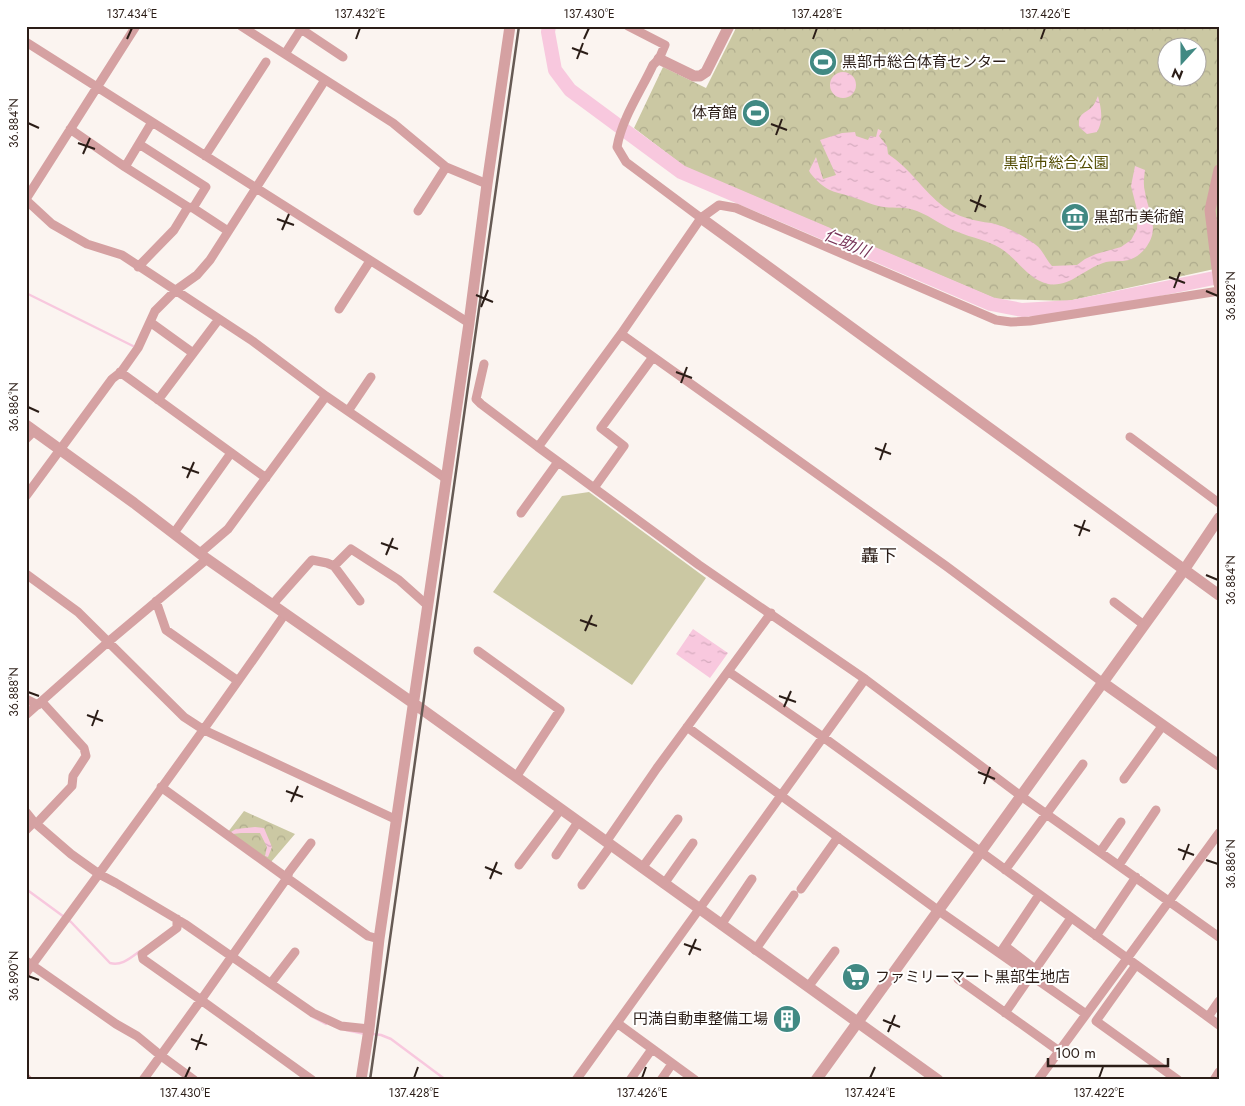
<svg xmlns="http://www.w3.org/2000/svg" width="1245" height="1106" viewBox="0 0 1245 1106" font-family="Jost,'Noto Sans JP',sans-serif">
  <defs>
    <pattern id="park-crowns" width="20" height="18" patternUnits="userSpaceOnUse" patternTransform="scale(1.25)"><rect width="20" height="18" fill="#cbc8a3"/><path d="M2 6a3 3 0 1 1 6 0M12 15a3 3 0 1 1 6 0" fill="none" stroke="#aeab8c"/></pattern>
    <pattern id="water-ripples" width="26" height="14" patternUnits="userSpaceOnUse" patternTransform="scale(1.25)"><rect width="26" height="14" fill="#f8c8de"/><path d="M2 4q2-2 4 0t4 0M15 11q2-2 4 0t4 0" fill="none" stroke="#d5abbe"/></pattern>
  </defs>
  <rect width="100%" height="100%" fill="#fbf4f0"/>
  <path fill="#cbc8a3" d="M589,492L706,578L632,685L493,592L562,496Z"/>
  <path fill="url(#park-crowns)" fill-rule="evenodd" d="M737,26H1216L1219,29V268L1068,301L996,299L685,167L634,128L663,67L706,88ZM1168,48H1198V78H1168Z
    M244,811L295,834L271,862L228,832Z"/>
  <path fill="url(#water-ripples)" d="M830 85a13 13 0 1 1 26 0a13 13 0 1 1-26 0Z
    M1098,96C1101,108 1104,120 1097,132L1087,134L1079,127C1078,113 1083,115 1092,107C1095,104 1096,100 1098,96Z
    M878,129L882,131L879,136L887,146L888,154C910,168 923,191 944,207C958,217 974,221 991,223C1005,226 1025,236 1036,245C1043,250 1046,260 1052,266L1077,265L1085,259L1096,254L1121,247L1131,240L1137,229L1138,214L1131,186L1135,166L1145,170C1144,178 1143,185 1145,192C1148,212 1160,227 1147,246C1143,252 1136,258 1129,260C1121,262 1111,260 1103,263C1084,269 1069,288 1048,284C1028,280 1017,258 1000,248C987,240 972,238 958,232C944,227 932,217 917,211C904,206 897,209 884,207C874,206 865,201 855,198C833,190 828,194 811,174L809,171L816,157L823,179L836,175L820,140L842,133L855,132L856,136L868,140L870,136L876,137Z
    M693,629L728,653L710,678L676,654Z
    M255,827L264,828L272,847L268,857L265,856L267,847L260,833H241L233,834L231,832L236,829Z"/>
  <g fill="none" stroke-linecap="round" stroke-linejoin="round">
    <path stroke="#f8c8de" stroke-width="2.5" d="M26,293L133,346
      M26,889L71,922L110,963C122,966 130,958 140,951
      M311,1016L326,1024
      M346,1030L365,1034
      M373,1034L381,1035L391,1039L446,1080"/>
    <path stroke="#f8c8de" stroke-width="14" d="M549,26L548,32L555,70L570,90L681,172L991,304L1022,310L1072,307L1219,277"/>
    <path stroke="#d5a1a2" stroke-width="9" d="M241,26L393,123L446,167L487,184
      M628,26L665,45L659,59L653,65C641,91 622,118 617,147L626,162L701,218
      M26,42L469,323
      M285,54L301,29L343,57
      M152,122L125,167L188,207
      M70,129L125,167
      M139,144L206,187L193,208
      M205,156L266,62
      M26,199L136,26
      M26,200L52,224L87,244L122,255L251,340L326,396L445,478
      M418,211L446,167
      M138,267L174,230L188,207L193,208L228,231
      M1219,291L1030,321L1011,322L996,320L736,208L719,205L701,218L621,334L538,447L699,565L865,679L1021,796L1219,937
      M339,309L370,261
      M150,322L193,353
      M621,334L946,566L1102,682
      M484,364L476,399L481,404L538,447
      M120,372L266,478
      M158,400L219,319
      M348,411L371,377
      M1130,437L1219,503
      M26,439L34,431
      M594,488L624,446L601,428L653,357
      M26,496L112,379L121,372L138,348L155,311L176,290L197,275L210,260L325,80
      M521,513L558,462
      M174,533L231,453
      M200,553L228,529L326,396
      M334,566L360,601
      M26,574L78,612L184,717L204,730L397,820
      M156,601L166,630L238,681
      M1114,602L1144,625
      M272,605L312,560L327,563L334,566L351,549L399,580L427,605
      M478,651L560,710L516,777
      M729,672L823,737L1219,1025
      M26,699L38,705
      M26,715L108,642L207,559
      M687,727L939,911L1086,1014
      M1124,779L1163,725
      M161,787L287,878L201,1000L143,959L142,954L177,928V919
      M26,812L34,822L71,854L99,874L116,883L185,924L313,1013L341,1026L369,1029
      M37,823L72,786L73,776L86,756L84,748L42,702
      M26,830L34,822
      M606,842L657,768L771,613
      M311,843L289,872L287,878L368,936L379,939
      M1100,852L1121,822
      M556,855L578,822
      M519,865L561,809
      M1119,865L1156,810
      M642,868L678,819
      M1005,870L1083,764
      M664,884L693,843
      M582,885L611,845
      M801,889L838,837
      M721,925L752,879
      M1096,936L1136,877
      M1005,946L1035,969
      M755,950L794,895
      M1000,953L1039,895
      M26,961L116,1024L137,1036L160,1055L194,1080
      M1136,965L1096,1021L1178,1080
      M26,973C114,854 201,735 285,614
      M958,979L1059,1051
      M271,983L295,952
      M808,987L835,951
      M1005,1013L1071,918
      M1208,1017L1219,1001
      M617,1023L695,1080
      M26,1078L28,1080
      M143,1080L201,1000L312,1080
      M576,1080L865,679
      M630,1080L652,1049
      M661,1080L672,1064
      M1038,1080L1219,833
      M1214,1080L1219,1072"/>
    <path stroke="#d5a1a2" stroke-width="11" d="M659,59L694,76H700L706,72L729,26
      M1219,170L1210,210L1219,284
      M701,218L1219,595
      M26,425L134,503L207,559L423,710L938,1080
      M1102,682L1219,765
      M361,1080L369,1029L379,939L469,323L487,184L510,26
      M816,1080L1184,570L1219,518"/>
    <path stroke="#665a54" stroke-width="2.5" d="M370,1080L519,26"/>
  </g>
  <path fill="none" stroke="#2b1d17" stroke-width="2" d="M127,39L132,28M356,39L360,28M584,39L589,28M813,39L817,28M1041,39L1045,28M572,48L588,54M577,59L583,43M28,123L39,128M771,124L787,130M776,135L782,119M78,143L95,149M83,154L90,138M970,200L986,207M975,212L981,195M277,219L294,225M282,230L289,214M1169,277L1185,283M1174,288L1180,272M1206,291L1218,296M476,295L493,302M481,307L488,290M676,372L692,378M681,383L687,367M28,407L39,412M875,448L891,454M880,460L886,443M182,467L199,473M187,478L194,462M1074,525L1090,531M1079,536L1085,520M381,543L398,549M386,555L393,538M1206,575L1218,580M580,620L597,626M585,631L592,615M28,692L39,696M779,696L796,702M784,707L791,691M87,715L103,721M92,726L98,710M978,772L995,779M984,784L990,767M286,791L303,797M291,802L298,786M1178,849L1194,855M1183,860L1189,844M1206,860L1218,864M485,867L502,874M490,879L497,862M684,944L701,950M689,955L696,939M28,976L39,980M883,1020L900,1027M888,1032L895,1015M191,1039L207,1045M196,1050L202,1034M185,1078L190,1067M414,1078L418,1067M642,1078L646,1067M870,1078L875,1067M1099,1078L1103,1067"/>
  <defs>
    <symbol id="stadium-disc" viewBox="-11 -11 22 22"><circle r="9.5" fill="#418983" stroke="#fff"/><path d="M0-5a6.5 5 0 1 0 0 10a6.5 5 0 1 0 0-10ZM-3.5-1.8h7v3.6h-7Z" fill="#fff"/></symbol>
    <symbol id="museum-disc" viewBox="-11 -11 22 22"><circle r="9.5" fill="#418983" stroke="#fff"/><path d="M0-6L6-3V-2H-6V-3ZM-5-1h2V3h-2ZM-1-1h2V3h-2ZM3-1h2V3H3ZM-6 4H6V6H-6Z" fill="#fff"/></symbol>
    <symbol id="supermarket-disc" viewBox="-11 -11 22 22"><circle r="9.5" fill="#418983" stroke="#fff"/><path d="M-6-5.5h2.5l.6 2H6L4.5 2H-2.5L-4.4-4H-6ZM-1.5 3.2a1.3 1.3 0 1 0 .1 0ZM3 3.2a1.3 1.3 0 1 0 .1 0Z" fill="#fff"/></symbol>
    <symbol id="building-disc" viewBox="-11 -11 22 22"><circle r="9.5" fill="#418983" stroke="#fff"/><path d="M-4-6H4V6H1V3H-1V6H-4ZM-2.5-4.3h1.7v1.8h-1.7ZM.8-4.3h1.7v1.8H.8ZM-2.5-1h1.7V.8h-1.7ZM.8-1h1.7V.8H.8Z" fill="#fff"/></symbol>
  </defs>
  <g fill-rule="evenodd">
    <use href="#stadium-disc" x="807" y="46" width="32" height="32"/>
    <use href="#stadium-disc" x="740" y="97" width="32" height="32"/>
    <use href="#museum-disc" x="1059" y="201" width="32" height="32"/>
    <use href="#supermarket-disc" x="840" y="961" width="32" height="32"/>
    <use href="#building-disc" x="771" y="1003" width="32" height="32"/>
  </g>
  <g text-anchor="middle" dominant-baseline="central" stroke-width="4" stroke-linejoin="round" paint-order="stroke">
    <g font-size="15" fill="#2b1d17" stroke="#fff" text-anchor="start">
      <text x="842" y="62">黒部市総合体育センター</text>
      <text x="737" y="113" text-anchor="end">体育館</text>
      <text x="1094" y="217">黒部市美術館</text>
      <text x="875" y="977">ファミリーマート黒部生地店</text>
      <text x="768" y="1019" text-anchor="end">円満自動車整備工場</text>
    </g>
    <g font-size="15" fill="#524b01" stroke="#fff">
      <text x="1056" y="163">黒部市総合公園</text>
    </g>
    <g font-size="16" font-style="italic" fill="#773358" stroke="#fff">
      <text transform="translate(847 243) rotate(23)">仁助川</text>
    </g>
    <g font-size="18" fill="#2b1d17" stroke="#fff">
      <text x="879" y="556">轟下</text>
    </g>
  </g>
  <rect width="1245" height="1106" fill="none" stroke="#ffffff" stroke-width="55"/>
  <g transform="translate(1182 62) rotate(201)"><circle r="24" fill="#ffffff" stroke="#aaa5a2"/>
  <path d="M0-4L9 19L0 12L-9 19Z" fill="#418983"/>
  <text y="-8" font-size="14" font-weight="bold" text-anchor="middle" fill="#2b1d17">N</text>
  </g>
  <path d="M1048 1058v8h120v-8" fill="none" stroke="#2b1d17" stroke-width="2.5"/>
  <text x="1055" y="1058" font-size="15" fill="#2b1d17" stroke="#ffffff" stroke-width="4" paint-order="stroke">100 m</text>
  <rect x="28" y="28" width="1190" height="1050" fill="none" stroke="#2b1d17" stroke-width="2"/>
  <g font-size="12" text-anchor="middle" fill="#2b1d17">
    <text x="132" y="18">137.434°E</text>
    <text x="360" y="18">137.432°E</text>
    <text x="589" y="18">137.430°E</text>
    <text x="817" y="18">137.428°E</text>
    <text x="1045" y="18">137.426°E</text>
    <text transform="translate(14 123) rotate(-90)" y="4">36.884°N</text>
    <text transform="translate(1231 296) rotate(-90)" y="4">36.882°N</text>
    <text transform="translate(14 407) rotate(-90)" y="4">36.886°N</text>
    <text transform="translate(1231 580) rotate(-90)" y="4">36.884°N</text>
    <text transform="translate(14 692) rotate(-90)" y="4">36.888°N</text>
    <text transform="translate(1231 864) rotate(-90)" y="4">36.886°N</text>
    <text transform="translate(14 976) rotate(-90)" y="4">36.890°N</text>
    <text x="185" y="1097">137.430°E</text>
    <text x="414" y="1097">137.428°E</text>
    <text x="642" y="1097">137.426°E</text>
    <text x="870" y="1097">137.424°E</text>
    <text x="1099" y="1097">137.422°E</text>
  </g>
</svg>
